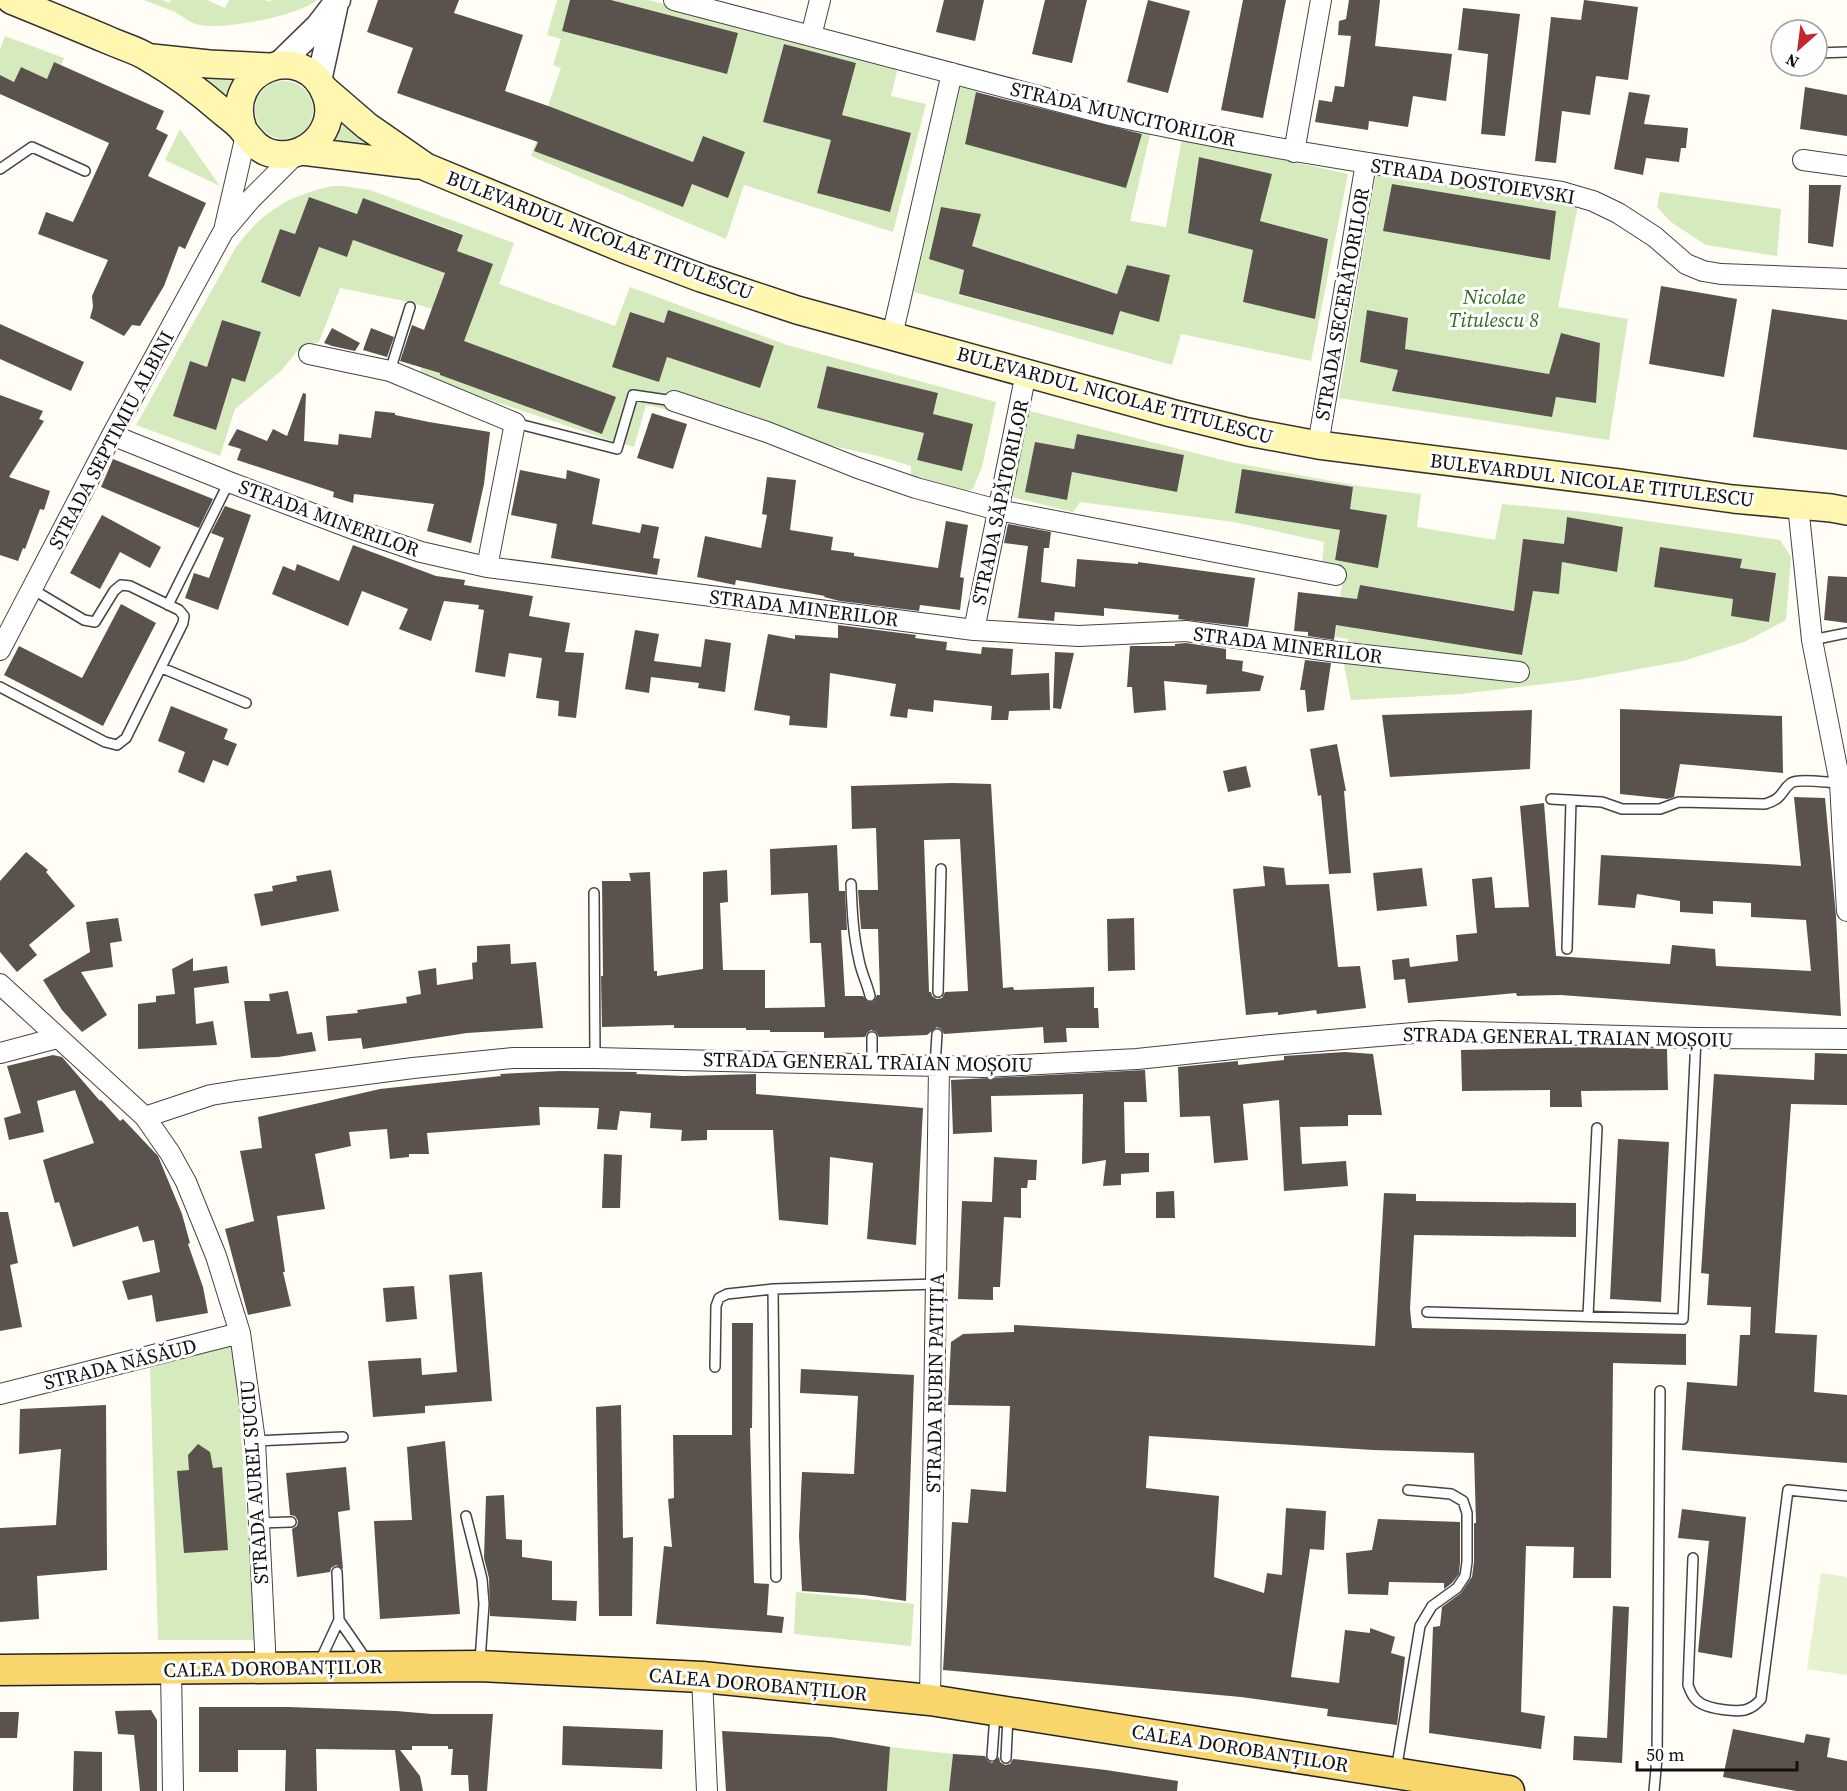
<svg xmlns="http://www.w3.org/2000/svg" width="1847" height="1791" viewBox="0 0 1847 1791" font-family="'Source Serif 4',serif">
  <rect width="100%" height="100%" fill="#fffdf5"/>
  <path fill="#d5ebbd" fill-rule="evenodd" d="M144,0H162L169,3L171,0H207L225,8L229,0H265L270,2L271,0H317C298,16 225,30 200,25C191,24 182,16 175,12C165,8 154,4 144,0Z
    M557,0H570L562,31L727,74L738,33L611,0H648L899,63L891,96L926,104L893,232L744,185L726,239L531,156L561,68L553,65L561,39L547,35ZM784,44L856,63L842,115L911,133L831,140L763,122ZM551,107L693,162L703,136L745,153L728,197L692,184L683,207L535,150Z
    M5,36L64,58L61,65L54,62L47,79L21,67L14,82L0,75V50Z
    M196,72L233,76L225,95L224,101Z
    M962,80L1152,126L1130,221L1166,227L1182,138L1348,174L1311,361L1181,334L1172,365L914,292ZM977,88L1142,133L1126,188L965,143ZM1199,157L1271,174L1260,221L1328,239L1315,319L1243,302L1253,250L1188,233ZM941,208L981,214L972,246L1118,294L1127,265L1169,275L1159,322L1120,311L1113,335L959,295L964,270Z
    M255 110a29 29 0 1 1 58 0a29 29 0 1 1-58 0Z
    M344,116L404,156L333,142L344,124Z
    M180,129L220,186L165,160Z
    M1376,173L1578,205L1558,307L1628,319L1609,440L1339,398ZM1392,184L1556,211L1550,259V260ZM1367,310L1408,319L1405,349L1549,374L1561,333L1600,343L1596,403L1556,397L1552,417L1393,391L1398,370L1360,362Z
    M332,186H343L370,190L514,243L499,284L615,326L630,287L787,345L996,402L982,467L973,489L957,493L911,484V466L878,456L646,405L634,447L609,440L419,376L439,311L409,302L340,288L319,342L299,349L281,371L235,409L220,456L136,425L236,247C263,211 288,196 332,186ZM309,197L357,214L363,198L463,234L457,251L492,264L473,316L434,302L445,273L353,240L347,257L319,247L300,297L261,282L280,229L295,234ZM668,311L774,346L760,388L667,357L659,382L612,367L630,312L664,323ZM222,320L261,332L245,382L232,378L216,430L173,416L190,361L207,367ZM453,338L615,398L602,434L440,375ZM827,366L938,393L933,414L973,424L962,471L917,460L924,433L817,408Z
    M1660,192L1781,209L1777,256L1706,245L1671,222L1657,207Z
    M1026,410L1230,462L1359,486L1421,494L1417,527L1495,540L1502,504L1585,512L1780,540L1791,557L1786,620L1744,642L1683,661L1578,680L1461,694L1351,700L1344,665L1348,639L1335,637L1344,569L1322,563L1324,542L1234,522L1080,502L1073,512L1012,497ZM1077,434L1184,455L1177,492L1072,472L1067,500L1026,492L1035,442L1074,449ZM1350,509L1386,515L1378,567L1335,560L1340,530L1235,513ZM1567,517L1623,527L1617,572L1562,562L1559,594L1517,589L1523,539L1564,544ZM1660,547L1741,559L1740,568L1776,573L1769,622L1731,616L1733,599L1654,587ZM1360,585L1529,613L1522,655L1353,628Z
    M235,1343L255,1640H158L150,1365Z
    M796,1592L914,1604L911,1646L794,1634Z
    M890,1747L953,1754L949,1791H887Z"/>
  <path fill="#e6f2cf" d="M1821,1573L1847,1577V1675L1807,1669Z"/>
  <path fill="#5a524d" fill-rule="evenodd" d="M378,0H459L454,13L523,35L505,91L551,107L693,162L703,136L745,152L728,198L692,184L683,207L534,151L538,142L397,93L413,48L367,32Z
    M570,0H611L738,33L727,74L562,31Z
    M944,0H984L975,41L936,32Z
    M1045,0H1087L1072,63L1032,54Z
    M1148,0L1190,11L1168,93L1127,82Z
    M1243,0H1286L1263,118L1221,110Z
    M1349,0H1380L1375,46L1452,54L1446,101L1413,96L1408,127L1369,121L1368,130L1315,122L1319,100L1332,102L1335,86L1344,87L1351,36L1338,35L1339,21L1346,19Z
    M1584,0L1638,7L1628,80L1596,76L1590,115L1562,111L1556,163L1535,161L1551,17L1581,20Z
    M1463,8L1520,14L1505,136L1481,134L1488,54L1458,50Z
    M784,44L856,63L842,115L911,133L890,212L817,193L831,140L763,122Z
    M54,62L164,111L156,129L168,135L148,176L206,203L185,249L179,246L164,286L140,326L132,325L124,336L90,318L93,307L92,296L108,260L38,234L46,212L73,222L109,143L0,94V75L14,82L21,67L47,79Z
    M1805,87L1847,95V136L1800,129Z
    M976,92L1142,134L1126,188L965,144Z
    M1629,92L1650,95L1644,124L1688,128L1686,148H1681L1679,162L1646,158L1643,175L1614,169Z
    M1199,157L1272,174L1260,221L1328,239L1315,319L1243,302L1253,250L1188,233Z
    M1392,184L1556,211L1550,260L1383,231Z
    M1809,185H1841L1833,247L1808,243Z
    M309,197L357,214L363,198L463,235L457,251L493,264L464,341L616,397L602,434L440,375V373L400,361L412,325L424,330L445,273L353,240L347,257L319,247L300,297L261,282L280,229L295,234Z
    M941,207L981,214L972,246L1117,294L1127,265L1170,275L1159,322L1120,311L1113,335L959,294L964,270L929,259Z
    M1661,286L1737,299L1724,377L1649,364Z
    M1772,309L1847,320V450L1753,437Z
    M668,310L774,346L760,388L667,357L659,382L612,367L630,312L664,323Z
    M1367,310L1408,318L1405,349L1549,374L1561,333L1600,343L1596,403L1556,397L1552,417L1392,391L1398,370L1360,362Z
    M222,320L261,332L245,382L232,378L216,430L173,416L190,361L207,367Z
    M0,324L84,362L71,391L0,359Z
    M332,328L360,343L355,351L332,346L324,343Z
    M371,328L394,337L387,357L363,350Z
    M827,366L938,393L933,414L973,424L962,471L917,460L924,433L817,408Z
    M303,393L306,394L304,441L338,445L339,434L371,438L375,411L395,413V415L429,422L490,432L484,484L471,543L427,531L434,504L354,494L353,503L333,497L334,492L237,460L241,449L228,445L237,429L267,441L273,429L287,436Z
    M0,395L43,411L39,419L44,421L9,477L50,491L44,510L40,509L25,549L23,548L18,561L0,555Z
    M652,413L687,424L673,469L637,458Z
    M1077,434L1184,455L1177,492L1072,472L1067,500L1025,492L1035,442L1074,449Z
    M113,459L213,499L199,528L101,487Z
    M1242,469L1353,487L1350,509L1387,515L1378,568L1335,560L1340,530L1235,513Z
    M520,470L566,479L567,470L600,479L592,524L640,533L642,524L659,527L653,558L660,559L657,575L551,558L557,524L511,515Z
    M767,477L796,480L790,530L833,537L831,550L854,553V556L938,568L946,521L968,525L960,577L964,578L960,610L920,605L919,611L840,601L824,597L825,596L736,580L735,585L697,577L705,536L761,548L767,515L762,514Z
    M225,506L251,515L218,610L185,598L194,573L209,578L224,538L211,533Z
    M102,515L161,547L150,568L120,552L100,589L70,573Z
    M1567,517L1623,527L1617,572L1562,562L1559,594L1533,591L1522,655L1336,625L1334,640L1308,636V632L1294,631L1298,592L1357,599L1360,585L1514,611L1523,539L1564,544Z
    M1008,524L1051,532L1049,548H1044L1041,582L1075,587L1077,559L1138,564V562L1255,578L1248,627L1178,619L1179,615L1104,608V616L1055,612L1054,621L1018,618L1028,546L1004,543Z
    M353,545L436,576L465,580L464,585L533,596L529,616L570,623L565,652L584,653L576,718L558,716L559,701L536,698L542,658L509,653L505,677L475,672L484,610L478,609L479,605L444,601L431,641L399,629L408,609L362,591L348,626L272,594L283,566L295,571L297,564L339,581Z
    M1660,547L1742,559L1740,568L1776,573L1769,622L1731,616L1733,599L1654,587Z
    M1828,576L1847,577V623L1824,620Z
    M121,604L156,623L103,726L4,675L19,646L82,678Z
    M838,625L916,635L915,638L947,642L946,650L981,654L982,647L1013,649L1011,675L1049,673L1050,710L1009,711L1008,720H991L992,706L934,700L933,712L908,709L907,718L890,716L896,684L830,673L827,728L789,725L790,716L754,710L768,634L795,639V635L838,638Z
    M635,630L659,634L654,661L701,667L705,639L731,643L725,692L698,688L699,683L651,677L649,693L625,689Z
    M1186,643L1226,649V659L1243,661L1242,671L1264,676L1260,691L1206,694L1207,685L1164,681L1166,710L1134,713L1132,687H1127L1130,646H1175V644Z
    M1055,652L1074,653L1061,709L1053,708Z
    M1305,660L1331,663L1324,710L1307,712L1305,690H1300Z
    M171,706L228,729L224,739L237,744L228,766L213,760L204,783L178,772L185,752L158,741Z
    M1620,709L1782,716L1783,773L1680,764L1674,797L1668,799L1620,794Z
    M1532,710L1530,769L1390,777L1382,715Z
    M1337,744L1346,791H1344L1351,873L1329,874L1321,795L1318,796L1310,749Z
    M1246,766L1251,787L1228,792L1223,771Z
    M952,783L991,784L1003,988L1013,987L1014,990L1094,987V1008H1098L1099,1028H1066L1067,1042L1044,1043L1043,1027L944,1034L941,1029L937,1027L927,1035L879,1037L876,1032L871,1030L867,1033L865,1037L824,1038V1032H770V1030H746V1028H674V1025L602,1027L601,976H603L602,881H631L629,873L650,872L654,971H657V976L703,969V872L727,870L728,902L720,903L723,970H765V1008L825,1007L821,943H810L808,893L771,895L770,849L837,845L839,891H845L847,930H841L845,996H863L868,1002L874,1001L877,995H880L878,929H861L858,890H878L876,828L852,829L851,786ZM960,839L968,991L945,992L942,998L937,999L932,996L931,992H929L924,840Z
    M1794,797L1825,798L1836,916L1841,1016L1561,995L1517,996L1516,993L1408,1003L1405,979L1394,980L1392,960L1409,958L1410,967L1458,961L1456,935L1477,933L1472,879L1492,877L1495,908L1529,907L1520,806L1544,803L1556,956L1670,964L1672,945L1715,949L1716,966L1811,971L1806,920L1751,917V903L1713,901V914L1680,912V901L1637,894L1635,908L1598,905L1601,855L1801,866Z
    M26,852L48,870L46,872L75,906L29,945L37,955L17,972L0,952V881Z
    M1263,866L1284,868L1286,885L1329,884L1338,967L1360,966L1366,1008L1317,1014L1316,1010L1278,1015V1012L1246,1015L1233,889L1265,886Z
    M1422,868L1427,906L1377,911L1373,873Z
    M331,870L339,911L261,926L254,894L273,891L272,886L297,881L296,876Z
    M118,918L122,941L110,943L113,967L81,972L107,1015L82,1032L62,1010L43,980L90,952L86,922Z
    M1134,918L1135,970L1108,971L1107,919Z
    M510,944L511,964L536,962L543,1028L467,1033L363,1049L361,1038L328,1041L326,1016L358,1013L357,1010L407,1003L406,997L421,994L418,971L436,968L437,985L473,979L472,963L477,962V946Z
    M193,958V971L227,966L229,983L194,988L196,1024L213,1021L217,1045L138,1049V1004L156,1002V996L175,994L172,969Z
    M288,991L297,1034L312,1032L316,1051L278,1057L251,1058L244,1001H270L269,994Z
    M1596,1047L1667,1049L1668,1090L1581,1091L1582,1107H1550V1090L1462,1091L1461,1050Z
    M1345,1052L1373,1054L1382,1115H1348V1126L1300,1127L1302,1164L1346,1161L1348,1186L1284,1191L1279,1100L1243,1104L1248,1160L1214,1163L1210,1116L1180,1117L1178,1067L1238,1061V1065L1284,1060V1056Z
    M1815,1053L1847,1054V1105L1791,1104L1775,1333L1817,1335L1814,1392L1847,1395V1463L1682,1450L1687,1382L1737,1386L1740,1335H1750L1751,1307L1707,1305L1709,1274L1701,1273L1714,1074L1814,1080Z
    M53,1055L62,1057L100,1101L101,1100L120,1121L123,1119L158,1156L182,1214L190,1243L188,1244L203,1287L208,1313L156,1322L152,1295L128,1300L122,1281L160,1272L154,1240L143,1242L138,1226L73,1247L59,1202L55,1203L43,1160L94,1143L75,1090L37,1101L44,1132L9,1140L4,1118L21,1113L7,1066Z
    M1145,1070L1147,1102H1124L1125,1153H1149V1172L1121,1174V1185L1103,1186L1106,1160L1082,1164L1083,1094L991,1096L992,1132L953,1134L951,1080Z
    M560,1071L637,1072L636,1074L684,1076L756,1074V1094L923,1108L916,1245L867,1239L873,1163L830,1157L828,1225L779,1220L773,1130H707V1140L681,1141L682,1130L650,1128L651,1113L620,1111L617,1130L597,1129L599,1108L539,1107L540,1125L427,1133L429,1154H409V1157L390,1159L387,1129L349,1132L351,1146L315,1154L325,1209L277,1216L285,1272H283L291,1306L248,1315L225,1229L254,1221L240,1151L262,1148L258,1117L380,1089L501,1076L500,1074Z
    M1618,1139L1669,1142L1661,1302L1610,1299Z
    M604,1154L622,1155L620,1208H602Z
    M994,1157L1037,1160L1036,1180H1028L1027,1188H1021V1218L1004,1217L1000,1287H993V1300L958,1299L962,1201L992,1202Z
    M1174,1191L1175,1218H1156V1192Z
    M1384,1193L1416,1194V1201L1576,1203V1237L1414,1235L1410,1309L1412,1328L1686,1334V1365L1613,1363L1611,1578H1573L1574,1547L1526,1546L1521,1712L1545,1716L1541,1749L1429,1733L1433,1627L1440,1626L1442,1607L1461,1593L1472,1577L1474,1562V1523H1476L1474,1453L1373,1450L1149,1436L1146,1488L1219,1496L1214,1577L1264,1593L1267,1573L1282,1575L1286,1508L1326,1511L1324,1550L1310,1549L1291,1677L1339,1683L1345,1630L1370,1633V1628L1395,1637L1391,1653L1405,1657L1397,1725L1327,1716L1328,1709L1241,1697L943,1670L952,1522L968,1523L971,1489L1006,1492L1010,1406L948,1405L951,1342L963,1334L1014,1332V1325L1375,1346Z
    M0,1212H8L18,1263L10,1265L22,1327L0,1331Z
    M482,1272L492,1401L425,1406V1413L373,1417L368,1361L421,1358L422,1375L457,1372L449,1275Z
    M414,1286L417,1319L386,1322L383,1288Z
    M732,1323H753L752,1428H750L754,1583L769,1584L767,1615L784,1617L782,1633L656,1624L664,1546L672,1547L668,1499L674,1498L673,1435H732Z
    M801,1369L914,1375L906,1601L864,1595L802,1591L799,1536L802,1472L854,1474L858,1396L800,1393Z
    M106,1405L107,1570L37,1576L39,1619L0,1622V1528L56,1525L61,1449L19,1454L20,1409Z
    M621,1405L623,1538L633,1537L632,1616H599L596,1407Z
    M445,1441L460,1614L380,1619L374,1521L412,1520L407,1447Z
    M198,1444L210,1452L213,1468L222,1467L228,1550L184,1553L177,1471L189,1470L188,1455Z
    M346,1467L350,1510L338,1512L343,1569L336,1565L331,1568L330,1572L297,1577L292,1529L297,1526L298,1521L295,1516L290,1515L286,1473Z
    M504,1495L506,1539L522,1540V1557L552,1561V1600L577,1601L576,1621L490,1616L489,1578L484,1558L486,1496Z
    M1682,1509L1746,1517L1732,1658L1698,1652L1709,1541L1678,1538Z
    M1378,1519L1460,1522V1562L1459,1574L1452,1583L1444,1589V1583L1389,1582L1388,1595L1348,1594L1346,1553L1372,1550Z
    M1613,1606L1629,1607L1622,1763L1573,1760L1574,1736L1607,1738Z
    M199,1707H289L396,1711L432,1714H493L487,1791H469L468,1775H451L453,1749H448V1746H412V1750H400L420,1776L423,1791H400L395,1750L316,1749L317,1791H285L286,1750H238V1772H199Z
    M151,1710L157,1720V1791H140L134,1735L118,1734L115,1711Z
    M0,1712H19L17,1738H0Z
    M563,1726L663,1730L662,1769L562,1765Z
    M1733,1729L1804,1743L1806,1734L1830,1738L1827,1757L1847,1761V1791H1796L1723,1777Z
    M722,1731L831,1737L890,1747L887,1791H726Z
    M74,1751L102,1752V1791H73Z
    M953,1754L985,1756L988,1761L992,1763L999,1757L1000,1762L1005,1765L1010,1764L1013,1759L1106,1770L1178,1781L1177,1791H949Z"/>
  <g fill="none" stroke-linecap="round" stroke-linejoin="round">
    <defs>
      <path id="service" d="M1817,53L1847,52
        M0,169L32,147L85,171
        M390,371L410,307
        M515,423L617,449L633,395L674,401
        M168,605L229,482
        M1812,640L1847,633
        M162,668L246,703
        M0,687L105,742L117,745L126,738L183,623L184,616L179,610L130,586L121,585L114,591L95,622L84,620L32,589
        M1551,799L1602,802L1622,809H1660L1679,802L1765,804C1785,798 1780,791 1791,783C1799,778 1829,783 1840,783
        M851,884C852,910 853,934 859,960C861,972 867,983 870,996
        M594,893L595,1058
        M1567,949L1571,800
        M938,992L941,869
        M872,1037V1065
        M935,1066L937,1034
        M773,1289L776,1577
        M1427,1312L1683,1319L1696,1038
        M1588,1316L1597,1128
        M715,1367L716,1306L719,1298L727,1294L773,1289L936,1284
        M255,1441L343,1437
        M466,1516L482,1579L484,1604L480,1661
        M259,1523L291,1522
        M1693,1558L1688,1685C1691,1693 1694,1700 1702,1704C1712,1709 1734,1712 1745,1710C1752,1708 1757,1704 1761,1699L1788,1490L1847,1496
        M339,1620L368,1662
        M320,1661L339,1620L337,1572
        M992,1756L995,1715
        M1006,1758L1008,1715
        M1396,1771L1420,1626L1432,1606L1457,1588L1465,1576L1467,1562V1513L1463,1501L1451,1494L1408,1490
        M1654,1791L1657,1758L1660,1391"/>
      <path id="minor" d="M674,0L1110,115C1259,148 1410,170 1562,192L1593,201L1618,213L1655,237L1686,264L1703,271L1721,274L1847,279
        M811,36L820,0
        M1294,152L1321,0
        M1803,160L1847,166
        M225,226L246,135
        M892,336L952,73
        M309,354L390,371L515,423L487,567
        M674,401L767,432L858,468L916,488L998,510L1336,575
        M112,435L229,482L353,529L421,552L487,567L974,630L1079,636L1186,631L1337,652L1519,672
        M1318,445L1366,163
        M1798,505L1812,640L1840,783L1847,911
        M974,630L1026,373
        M0,650L112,435L223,232L250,200L297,153
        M0,984L145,1117L170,1153L186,1182L216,1256L240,1333L255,1441L266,1669
        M0,1053L57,1038
        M145,1117L211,1095L236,1091L413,1068L513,1058H595L983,1067L1137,1059L1271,1045L1438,1031L1696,1038L1847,1039
        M0,1394L240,1333
        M171,1669L173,1791
        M702,1677L707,1791
        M930,1700L939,1067"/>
      <path id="tertiary" d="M278,65L318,26L338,0
        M319,81L335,8"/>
      <path id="secondary" d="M11,0C43,13 75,26 108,40C121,46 137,50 149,58C175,73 200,92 223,112C229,117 238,123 243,130C251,140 257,149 270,153C305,163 339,129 326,95C305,38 221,69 243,129
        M152,58L209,64L270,67
        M323,88L367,126L426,167L624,249L701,278L797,310L1171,413L1248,432L1318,445L1619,483L1733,499L1831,508L1847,511
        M302,151L417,165"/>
      <path id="primary" d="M0,1670L479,1666L702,1677L930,1700L1509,1791"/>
    </defs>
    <use href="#service" stroke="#444" stroke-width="12"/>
    <use href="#minor" stroke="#444" stroke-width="22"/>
    <use href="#tertiary" stroke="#444" stroke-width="27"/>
    <use href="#secondary" stroke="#333" stroke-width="30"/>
    <use href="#primary" stroke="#222" stroke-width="33"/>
    <use href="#service" stroke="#fff" stroke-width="9"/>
    <use href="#minor" stroke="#fff" stroke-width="20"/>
    <use href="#tertiary" stroke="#fff" stroke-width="24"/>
    <use href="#secondary" stroke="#fff6b0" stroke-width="27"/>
    <use href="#primary" stroke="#f9d66b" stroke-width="30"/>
  </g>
  <g text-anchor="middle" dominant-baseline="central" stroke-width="6" stroke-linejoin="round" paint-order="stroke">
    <g font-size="20" fill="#111" stroke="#fff">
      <text transform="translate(1123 114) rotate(13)">STRADA MUNCITORILOR</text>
      <text transform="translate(1473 181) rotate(9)">STRADA DOSTOIEVSKI</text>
      <text transform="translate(600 235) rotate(21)">BULEVARDUL NICOLAE TITULESCU</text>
      <text transform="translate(1342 304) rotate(-80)">STRADA SECERĂTORILOR</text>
      <text transform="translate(1115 395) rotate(15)">BULEVARDUL NICOLAE TITULESCU</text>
      <text transform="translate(111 440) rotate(-62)">STRADA SEPTIMIU ALBINI</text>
      <text transform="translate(1592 480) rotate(7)">BULEVARDUL NICOLAE TITULESCU</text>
      <text transform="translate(1000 502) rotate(-78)">STRADA SĂPĂTORILOR</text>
      <text transform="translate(329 518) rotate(20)">STRADA MINERILOR</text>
      <text transform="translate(804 608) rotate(7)">STRADA MINERILOR</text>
      <text transform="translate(1288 645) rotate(7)">STRADA MINERILOR</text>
      <text transform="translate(1568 1037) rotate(1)">STRADA GENERAL TRAIAN MOȘOIU</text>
      <text transform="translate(868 1062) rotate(1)">STRADA GENERAL TRAIAN MOȘOIU</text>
      <text transform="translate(120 1364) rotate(-14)">STRADA NĂSĂUD</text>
      <text transform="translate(935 1383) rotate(-89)">STRADA RUBIN PATIȚIA</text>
      <text transform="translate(254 1482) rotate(-94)">STRADA AUREL SUCIU</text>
      <text transform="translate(273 1668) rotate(-1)">CALEA DOROBANȚILOR</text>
      <text transform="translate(758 1684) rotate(5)">CALEA DOROBANȚILOR</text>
      <text transform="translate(1240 1748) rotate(9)">CALEA DOROBANȚILOR</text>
    </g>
    <g font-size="20" font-style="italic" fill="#2f6b1f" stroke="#fff">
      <text x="1494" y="297">Nicolae<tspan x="1494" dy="23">Titulescu 8</tspan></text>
    </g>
  </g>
  <g transform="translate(1799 48) rotate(208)"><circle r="28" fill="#ffffff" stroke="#a0a0a0" stroke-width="1.5"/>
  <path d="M0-4.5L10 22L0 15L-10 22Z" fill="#c4262e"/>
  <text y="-9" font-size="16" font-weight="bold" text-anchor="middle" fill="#111111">N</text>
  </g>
  <path d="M1637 1761v9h160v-9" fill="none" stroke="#111111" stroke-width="3"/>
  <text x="1646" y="1761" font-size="18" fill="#111111" stroke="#ffffff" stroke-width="4.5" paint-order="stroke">50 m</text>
</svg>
